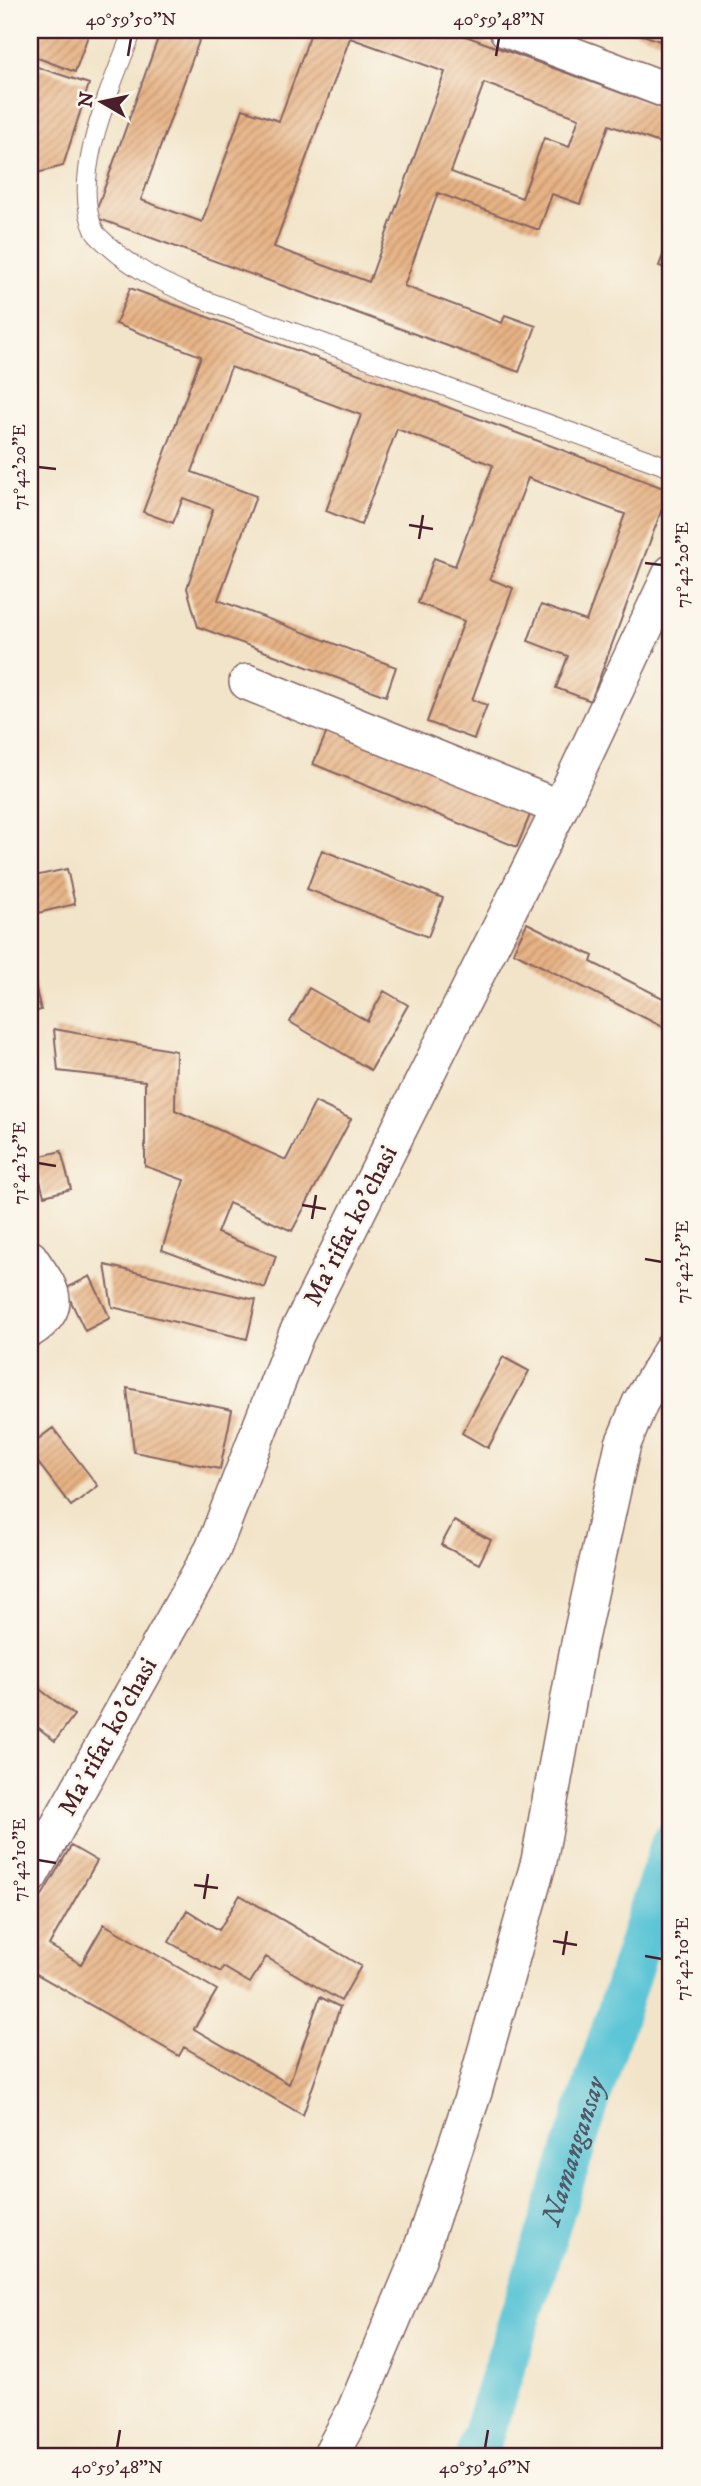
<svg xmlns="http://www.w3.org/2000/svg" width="701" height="2486" viewBox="0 0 701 2486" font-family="'IM FELL DW Pica',serif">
  <defs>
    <pattern id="building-hatch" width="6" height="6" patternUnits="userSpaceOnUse" patternTransform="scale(1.75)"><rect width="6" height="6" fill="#e7b385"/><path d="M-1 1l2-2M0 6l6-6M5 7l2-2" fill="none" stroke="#bd916d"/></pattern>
  </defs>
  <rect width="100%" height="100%" fill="#fbf7ec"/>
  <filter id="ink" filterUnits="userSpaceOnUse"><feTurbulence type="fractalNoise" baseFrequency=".0143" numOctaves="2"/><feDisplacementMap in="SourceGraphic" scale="14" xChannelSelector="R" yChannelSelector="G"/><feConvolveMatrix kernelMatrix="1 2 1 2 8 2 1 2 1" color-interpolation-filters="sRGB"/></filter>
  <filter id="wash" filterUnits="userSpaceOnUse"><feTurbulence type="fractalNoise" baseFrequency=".00686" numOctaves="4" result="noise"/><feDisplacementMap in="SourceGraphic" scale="28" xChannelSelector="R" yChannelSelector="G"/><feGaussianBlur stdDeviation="1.57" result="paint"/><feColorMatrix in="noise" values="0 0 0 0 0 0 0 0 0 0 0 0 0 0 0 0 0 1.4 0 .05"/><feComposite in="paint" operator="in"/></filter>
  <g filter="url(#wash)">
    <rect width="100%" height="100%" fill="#f2e4c9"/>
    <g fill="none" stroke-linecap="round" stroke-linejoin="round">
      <path stroke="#5bc5d6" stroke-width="42" id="s1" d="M476,2456L671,1844"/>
    </g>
    <g id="blocks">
      <path fill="url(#building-hatch)" fill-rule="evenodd" d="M30,30H90L75,72L30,55Z
        M161,30H203L141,200L202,222L243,109L279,121L312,30H449L671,111V147L609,125L580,204L552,194L539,230L438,193L404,286L502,323L505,315L536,326L519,372L94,217ZM350,38L445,72L369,282L274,247ZM484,83L579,118L569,147L544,138L522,198L451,172Z
        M629,30H671V45Z
        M31,65L89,84L63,166L30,175Z
        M671,234V270L659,266Z
        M130,288L669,490L591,701L556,688L568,656L528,641L541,605L586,621L625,514L528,478L490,579L513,588L472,700L487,705L474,739L427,722L464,621L418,603L434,558L455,566L493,465L397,429L361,525L326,511L361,415L231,367L192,472L256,496L218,600L396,667L386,696L198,627L187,588L213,509L183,498L173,523L143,512L201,356L116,324Z
        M329,727L532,810L517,847L313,764Z
        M322,850L443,898L428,937L307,889Z
        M67,869L75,904L30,915V877Z
        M527,923L593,956L591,962L671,1002V1017L665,1028L513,952Z
        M30,965L41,1010L30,1013Z
        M309,988L367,1021L384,991L408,1005L371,1070L290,1022Z
        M54,1029L176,1051L175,1110L286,1160L315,1102L351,1119L292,1231L229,1203L217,1233L276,1256L265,1288L162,1250L184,1180L145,1166V1081L58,1071Z
        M61,1151L71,1189L44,1196L34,1158Z
        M105,1265L256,1300L247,1339L112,1307Z
        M90,1276L110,1318L85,1331L65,1289Z
        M503,1357L529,1371L488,1448L462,1433Z
        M127,1388L232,1410L220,1469L134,1452Z
        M53,1428L98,1486L71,1506L30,1452V1445Z
        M454,1521L491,1540L479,1564L441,1545Z
        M30,1682L74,1715L55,1741L30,1721Z
        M71,1846L97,1861L49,1945L81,1964L104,1924L217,1990L194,2029L289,2084L320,1997L340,2007L303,2115L184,2047L179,2056L33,1972L30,1978V1916Z
        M240,1895L361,1966L341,2001L266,1957L250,1983L223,1967L221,1972L169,1942L187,1910L219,1930Z"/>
    </g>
  </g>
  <g filter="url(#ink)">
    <use href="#blocks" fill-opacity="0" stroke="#856462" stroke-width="2"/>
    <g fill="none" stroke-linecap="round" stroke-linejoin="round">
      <defs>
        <path id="lane" d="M133,30C113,83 68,177 95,232C98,237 105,242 110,247C136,270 161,282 193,296L671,468"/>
        <path id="street" d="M507,30L671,92
          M247,682L560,808
          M30,1258C49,1287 68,1305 30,1330
          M30,1876L213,1549L296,1335L560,808L671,573
          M330,2456L354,2412L417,2262L474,2092L539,1861L578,1648L623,1444L640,1403L671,1350"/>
      </defs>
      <use href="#lane" stroke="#856462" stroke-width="20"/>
      <use href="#street" stroke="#856462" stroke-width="38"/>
      <use href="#lane" stroke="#fff" stroke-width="18"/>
      <use href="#street" stroke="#fff" stroke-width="35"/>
    </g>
  </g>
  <path fill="none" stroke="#4a1f2b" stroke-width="2.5" d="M128,56L131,38M496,56L499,38M38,467L56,469M409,525L433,529M419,539L423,515M645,563L662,565M38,1163L56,1166M302,1205L326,1209M312,1219L316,1195M645,1259L662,1262M38,1860L56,1863M194,1885L218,1888M204,1899L208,1874M553,1941L577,1945M563,1955L567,1931M645,1956L662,1959M117,2448L120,2430M485,2448L488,2430"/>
  <g text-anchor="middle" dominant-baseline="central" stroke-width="5" stroke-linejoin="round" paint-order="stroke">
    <g font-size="26" fill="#4a1f2b" stroke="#fbf7ec">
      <text transform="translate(351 1226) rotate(-63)">Maʼrifat ko'chasi</text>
      <text transform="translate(108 1737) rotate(-61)">Maʼrifat ko'chasi</text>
    </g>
    <g font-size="28" font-style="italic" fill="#505967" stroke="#fbf7ec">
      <text stroke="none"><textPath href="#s1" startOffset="320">Namangansay</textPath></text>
    </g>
  </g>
  <rect width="701" height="2486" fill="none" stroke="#fbf7ec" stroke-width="77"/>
  <g transform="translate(102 102) rotate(279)" stroke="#fbf7ec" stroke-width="5" paint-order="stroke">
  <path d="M0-5L12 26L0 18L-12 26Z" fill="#4a1f2b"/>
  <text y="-10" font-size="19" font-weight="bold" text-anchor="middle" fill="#4a1f2b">N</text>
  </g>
  <rect x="38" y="38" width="624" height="2410" fill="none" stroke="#4a1f2b" stroke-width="2.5"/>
  <g font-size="18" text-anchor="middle" fill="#4a1f2b">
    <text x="131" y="25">40°59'50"N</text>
    <text x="499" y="25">40°59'48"N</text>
    <text transform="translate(19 467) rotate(-90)" y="6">71°42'20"E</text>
    <text transform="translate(682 565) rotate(-90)" y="6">71°42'20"E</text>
    <text transform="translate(19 1163) rotate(-90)" y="6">71°42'15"E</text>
    <text transform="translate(682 1262) rotate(-90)" y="6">71°42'15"E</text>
    <text transform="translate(19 1860) rotate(-90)" y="6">71°42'10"E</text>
    <text transform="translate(682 1959) rotate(-90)" y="6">71°42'10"E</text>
    <text x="117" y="2473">40°59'48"N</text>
    <text x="485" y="2473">40°59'46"N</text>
  </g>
</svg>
